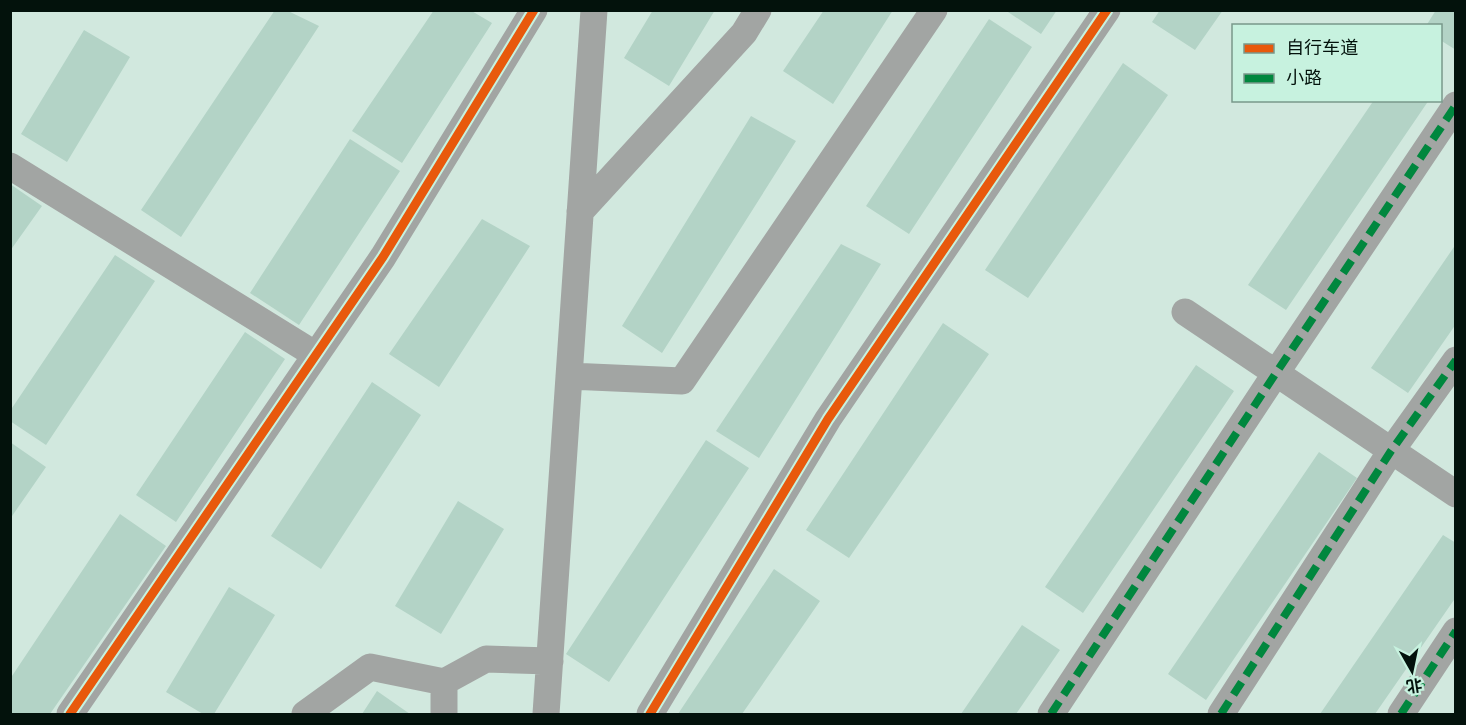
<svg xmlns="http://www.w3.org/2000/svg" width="1466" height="725" viewBox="0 0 1466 725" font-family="'Times New Roman','Noto Sans SC',serif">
  <rect width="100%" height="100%" fill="#d1e8de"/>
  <path fill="#b3d3c6" d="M275,10H286L319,26L181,237L141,210Z
    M434,10H470L492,23L402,163L352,131Z
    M653,10H715L669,86L624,58Z
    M824,10H893L833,104L783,71Z
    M1005,10H1057L1041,34Z
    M1160,10H1223L1195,50L1152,22Z
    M1436,10H1456V50L1440,40V26H1426Z
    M989,19L1032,47L909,234L866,206Z
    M84,30L130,57L67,162L21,134Z
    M1123,63L1168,95L1028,298L985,270Z
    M1374,100H1429L1286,310L1248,285Z
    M751,116L796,141L662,353L622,326Z
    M350,139L400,171L299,325L250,293Z
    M10,184L42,206L10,251Z
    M482,219L530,246L439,387L389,354Z
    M841,244L881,264L759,458L716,431Z
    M1456,244V324L1408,393L1371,368Z
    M115,255L155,281L46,445L10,421V411Z
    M943,323L989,354L849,558L806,530Z
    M245,332L285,359L176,522L136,495Z
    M1196,365L1234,391L1083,613L1045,587Z
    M372,382L421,415L321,569L271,536Z
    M706,440L749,468L609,682L566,654Z
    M10,442L46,467L10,519Z
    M1319,452L1357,478L1206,700L1168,674Z
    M458,501L504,529L441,634L395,606Z
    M120,514L166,546L50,714H10V679Z
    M1443,535L1456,543V597L1375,714H1320Z
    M774,569L820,601L742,714H678Z
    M229,587L275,615L214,714H203L166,692Z
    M1022,625L1060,650L1016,714H961Z
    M377,691L410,714H362Z"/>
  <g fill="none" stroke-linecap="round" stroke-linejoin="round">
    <path stroke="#a2a5a3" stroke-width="27" d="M10,166L316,355
      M580,212L744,33L758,10
      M1185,312L1456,494
      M569,376L682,381L934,10
      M70,714L383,257L534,10
      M305,714L370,667L444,682
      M444,714V682L486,659L550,661
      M546,714L594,10
      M650,714L828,419L1107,10
      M1051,714L1276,373L1456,105
      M1221,714L1391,451L1456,360
      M1401,714L1456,631"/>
    <path stroke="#00873e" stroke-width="8" stroke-dasharray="15 8" stroke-linecap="butt" d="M1051,714L1276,373L1456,105
      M1221,714L1391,451L1456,360
      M1401,714L1456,631"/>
    <defs>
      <path id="cycleway" d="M70,714L383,257L534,10
        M650,714L828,419L1107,10"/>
    </defs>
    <use href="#cycleway" stroke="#c7f2df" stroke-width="13"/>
    <use href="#cycleway" stroke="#e8590c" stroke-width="9"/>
  </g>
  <rect width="1466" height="725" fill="none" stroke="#03120c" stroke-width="24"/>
  <rect x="1232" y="24" width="210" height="78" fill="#c7f2df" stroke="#79988b" stroke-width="1.5"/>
  <rect x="1244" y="44" width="30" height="9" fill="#e8590c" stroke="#79988b" stroke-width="1.5"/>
  <text x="1286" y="54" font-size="18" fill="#03120c">自行车道</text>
  <rect x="1244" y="74" width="30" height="9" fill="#00873e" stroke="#79988b" stroke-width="1.5"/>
  <text x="1286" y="84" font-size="18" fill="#03120c">小路</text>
  <g transform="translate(1412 671) rotate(171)" stroke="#c7f2df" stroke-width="4.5" paint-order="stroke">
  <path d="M0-4.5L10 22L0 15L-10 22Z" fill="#03120c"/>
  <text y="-9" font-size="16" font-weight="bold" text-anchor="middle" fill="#03120c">北</text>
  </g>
</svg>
